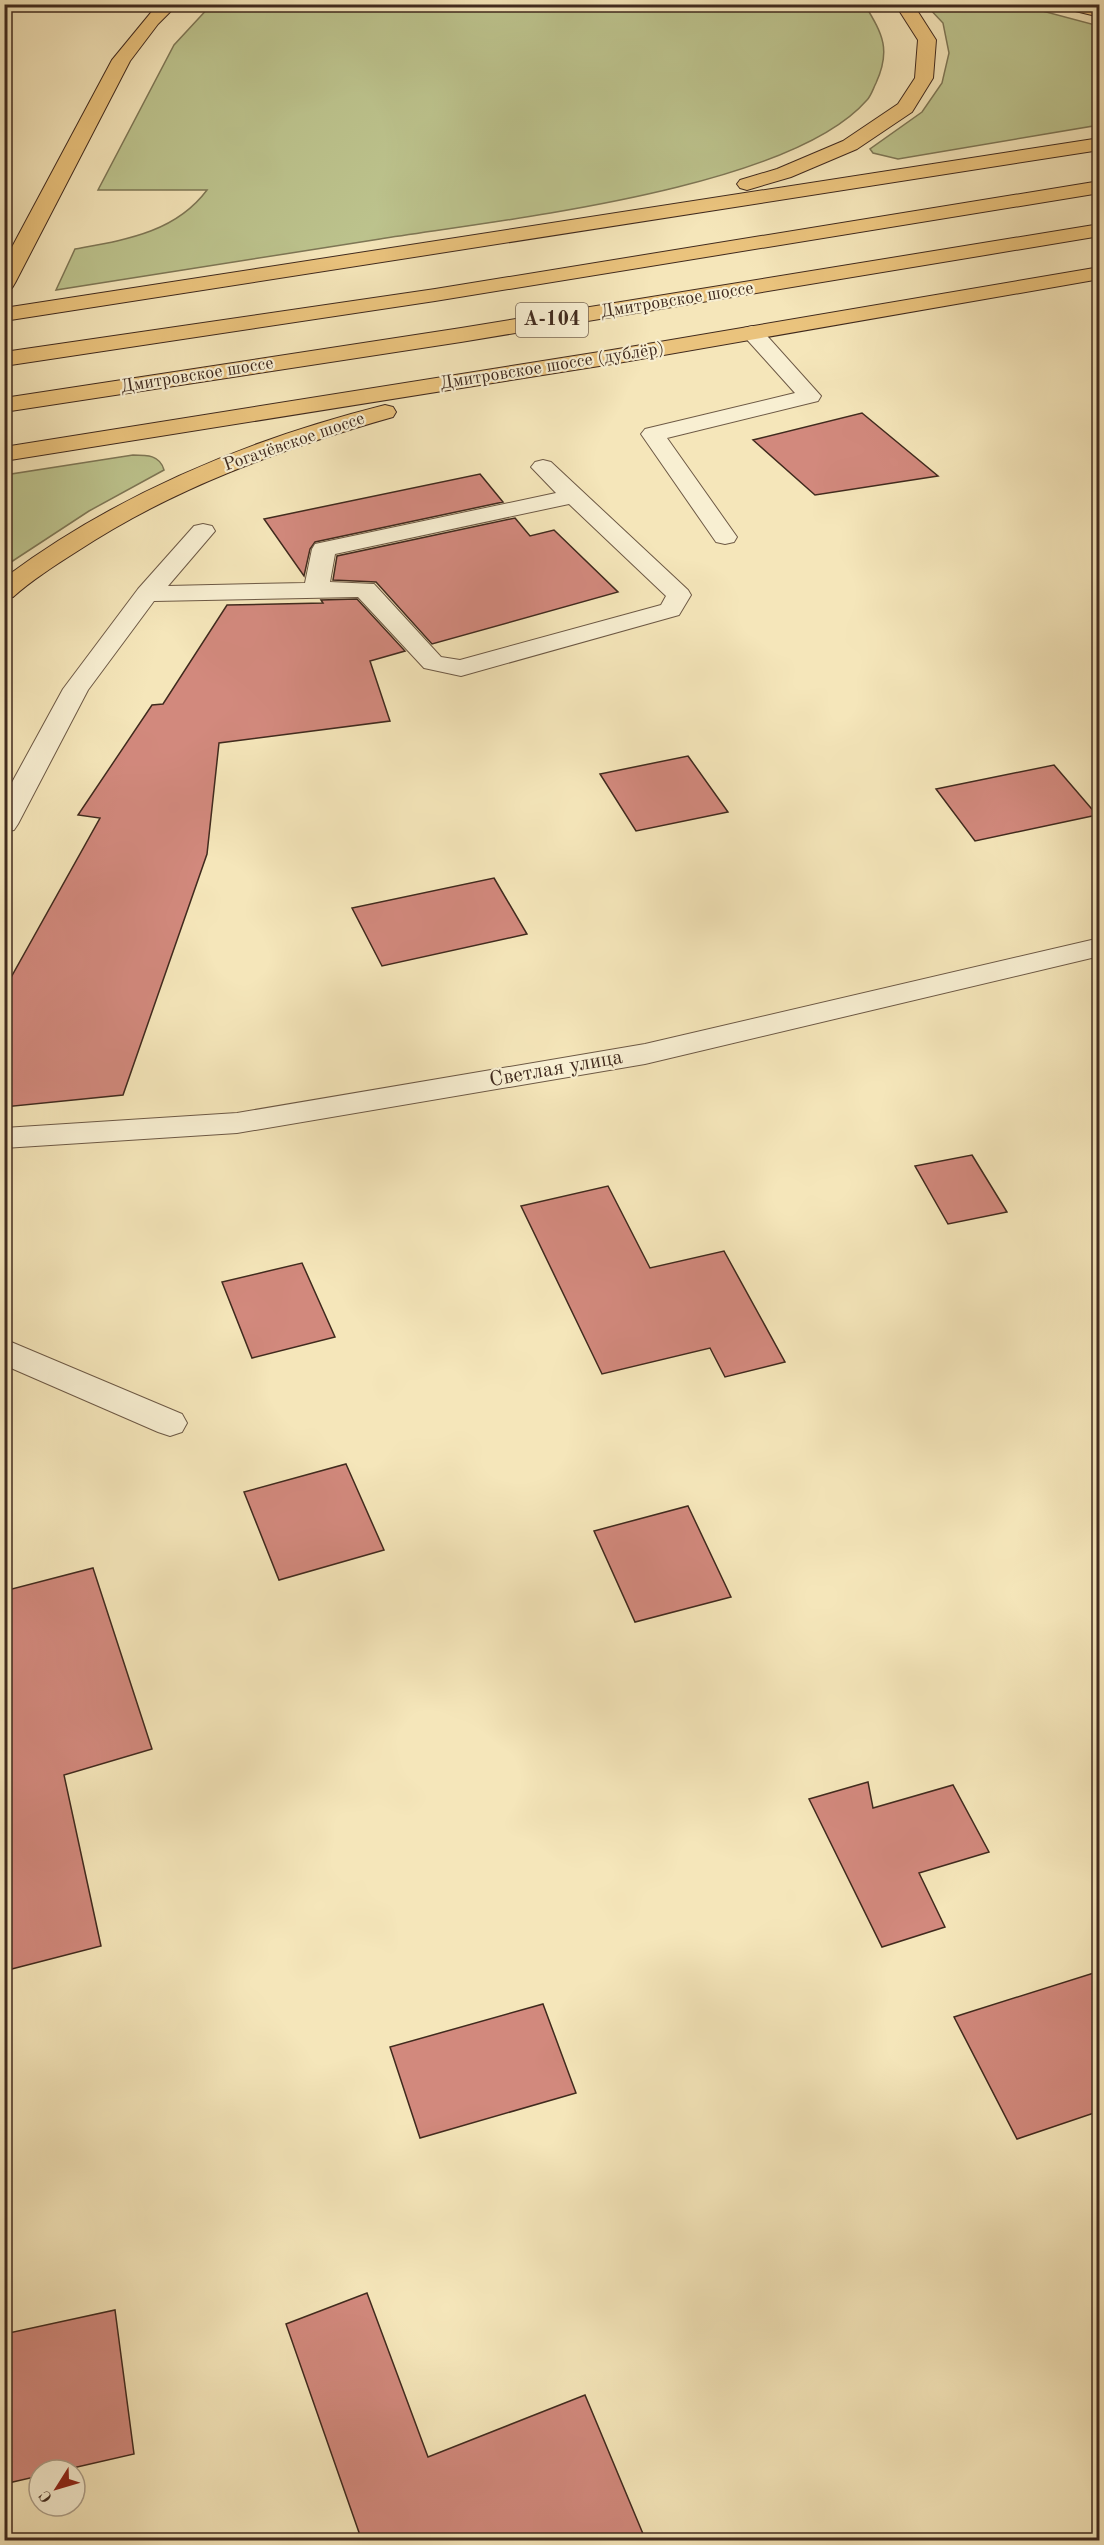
<svg xmlns="http://www.w3.org/2000/svg" width="1104" height="2545" viewBox="0 0 1104 2545" font-family="'Old Standard TT',serif">
  <rect width="100%" height="100%" fill="#f5e6ba"/>
  <filter id="stains"><feTurbulence type="fractalNoise" baseFrequency=".00333" numOctaves="4"/><feColorMatrix values="0 0 0 0 .2 0 0 0 0 .09 0 0 0 0 .02 0 0 0 .5 -.17"/></filter>
  <radialGradient id="worn" r=".72"><stop offset=".6" stop-color="#630" stop-opacity="0"/><stop offset="1" stop-color="#630" stop-opacity=".3"/></radialGradient>
  <path fill="#bdc48e" stroke="#7e7756" stroke-width="1.5" d="M865,5C883,35 891,50 876,83C873,89 871,96 867,100C789,190 499,220 380,239C272,256 164,273 56,290L75,249C124,240 175,233 207,190H98L174,45L211,5Z
    M926,5H1020L1099,26V125L898,159L873,153L870,149L922,112L942,83L949,53L943,23Z
    M133,455C147,455 160,455 164,470L89,511L5,566V475Z"/>
  <path fill="#d2897d" stroke="#402a1e" stroke-width="1.5" d="M862,413L938,476L815,495L753,440Z
    M480,474L503,502L315,542L310,549L304,576L264,519Z
    M515,518L530,536L554,530L618,592L432,644L376,582L333,580L337,556Z
    M357,599L405,651L370,661L390,721L219,743L207,854L123,1095L4,1107V990L100,818L78,815L152,705L163,704L227,605L323,603L321,600Z
    M688,756L728,812L636,831L600,774Z
    M1054,765L1097,815L975,841L936,789Z
    M494,878L527,934L382,966L352,908Z
    M972,1155L1007,1212L948,1224L915,1166Z
    M608,1186L650,1268L724,1251L785,1362L725,1377L710,1348L602,1374L521,1206Z
    M302,1263L335,1337L252,1358L222,1282Z
    M346,1464L384,1550L279,1580L244,1492Z
    M688,1506L731,1597L635,1622L594,1531Z
    M93,1568L152,1749L64,1775L101,1946L4,1971V1591Z
    M868,1782L873,1808L953,1785L989,1852L919,1873L945,1927L882,1947L809,1799Z
    M1100,1971V2111L1017,2139L954,2017Z
    M543,2004L576,2093L420,2138L390,2047Z
    M367,2293L428,2457L585,2395L646,2541H362L286,2324Z
    M115,2310L134,2454L64,2470H39V2476L4,2484V2334Z"/>
  <g fill="none" stroke-linecap="round" stroke-linejoin="round">
    <defs>
      <path id="minor" d="M752,326L760,328L821,396L818,401L667,438L737,537L734,542L725,544L716,542L641,434L645,429L795,393L741,333L744,328Z
        M543,460L551,462L688,590L691,595L679,615L461,676L424,668L358,597L154,601L88,690L18,824L14,830L4,832V797L63,689L138,589L194,526L203,524L212,526L215,531L168,586L305,583L312,549L315,544L556,493L531,467L535,462ZM569,504L666,596L661,605L460,660L441,657L374,584L330,582L335,554Z
        M1100,938V956L645,1064L237,1133L4,1148V1128L237,1113L645,1044Z
        M4,1339L182,1414L187,1423L182,1432L170,1436L158,1432L4,1365Z"/>
      <path id="major" d="M158,4H178L158,24L130,61L15,283L12,288L4,289V262L112,60Z
        M895,4H913L936,40L933,78L912,112L857,149L791,177L747,190L740,188L737,184L740,180L777,169L843,141L898,104L915,78L918,40Z
        M1060,4L1100,6V17L1063,8Z
        M1100,138V150L4,321V308Z
        M1100,267V279L612,364L4,461V447L612,350Z
        M385,405L393,407L396,412L393,417C281,449 173,488 76,552C54,566 32,580 13,597L4,599V578L7,576C119,493 250,439 385,405Z"/>
      <path id="highway" d="M1100,181V193L435,301L4,366V352L435,289Z
        M1100,224V236L461,342L4,412V398L461,328Z"/>
    </defs>
    <use href="#minor" stroke="#6d5945" stroke-width="2"/>
    <use href="#major" stroke="#402a1e" stroke-width="2"/>
    <use href="#highway" stroke="#402a1e" stroke-width="2"/>
    <use href="#minor" fill="#f8efd2" fill-rule="evenodd"/>
    <use href="#major" fill="#eac37d" fill-rule="evenodd"/>
    <use href="#highway" fill="#eac37d" fill-rule="evenodd"/>
  </g>
  <g text-anchor="middle" dominant-baseline="central" stroke-width="4.5" stroke-linejoin="round" paint-order="stroke">
    <g font-size="18" fill="#402a1e" stroke="#f8efd2">
      <text transform="translate(677 300) rotate(-9)">Дмитровское шоссе</text>
      <text transform="translate(552 366) rotate(-9)">Дмитровское шоссе (дублёр)</text>
      <text transform="translate(197 375) rotate(-9)">Дмитровское шоссе</text>
      <text transform="translate(294 442) rotate(-19)">Рогачёвское шоссе</text>
    </g>
    <rect fill="#f8efd2" stroke="#776554" stroke-width="1.5" x="516" y="303" width="72" height="34" rx="4.5"/>
    <g font-size="20" font-weight="bold" fill="#402a1e">
      <text x="552" y="320">А-104</text>
    </g>
    <g font-size="21" fill="#402a1e" stroke="#f8efd2">
      <text transform="translate(556 1069) rotate(-10)">Светлая улица</text>
    </g>
  </g>
  <rect width="1104" height="2545" fill="none" stroke="#f5e6ba" stroke-width="24"/>
  <rect x="6" y="6" width="1092" height="2533" fill="none" stroke="#402a1e" stroke-width="3"/>
  <rect x="12" y="12" width="1080" height="2521" fill="none" stroke="#402a1e" stroke-width="1.5"/>
  <g transform="translate(57 2488) rotate(233)"><circle r="28" fill="#f8efd2" stroke="#aea08a" stroke-width="1.5"/>
  <path d="M0-4.5L10 22L0 15L-10 22Z" fill="#8f2418"/>
  <text y="-9" font-size="16" font-weight="bold" text-anchor="middle" fill="#402a1e">С</text>
  </g>
  <rect width="100%" height="100%" filter="url(#stains)"/>
  <rect width="100%" height="100%" fill="url(#worn)"/>
</svg>
